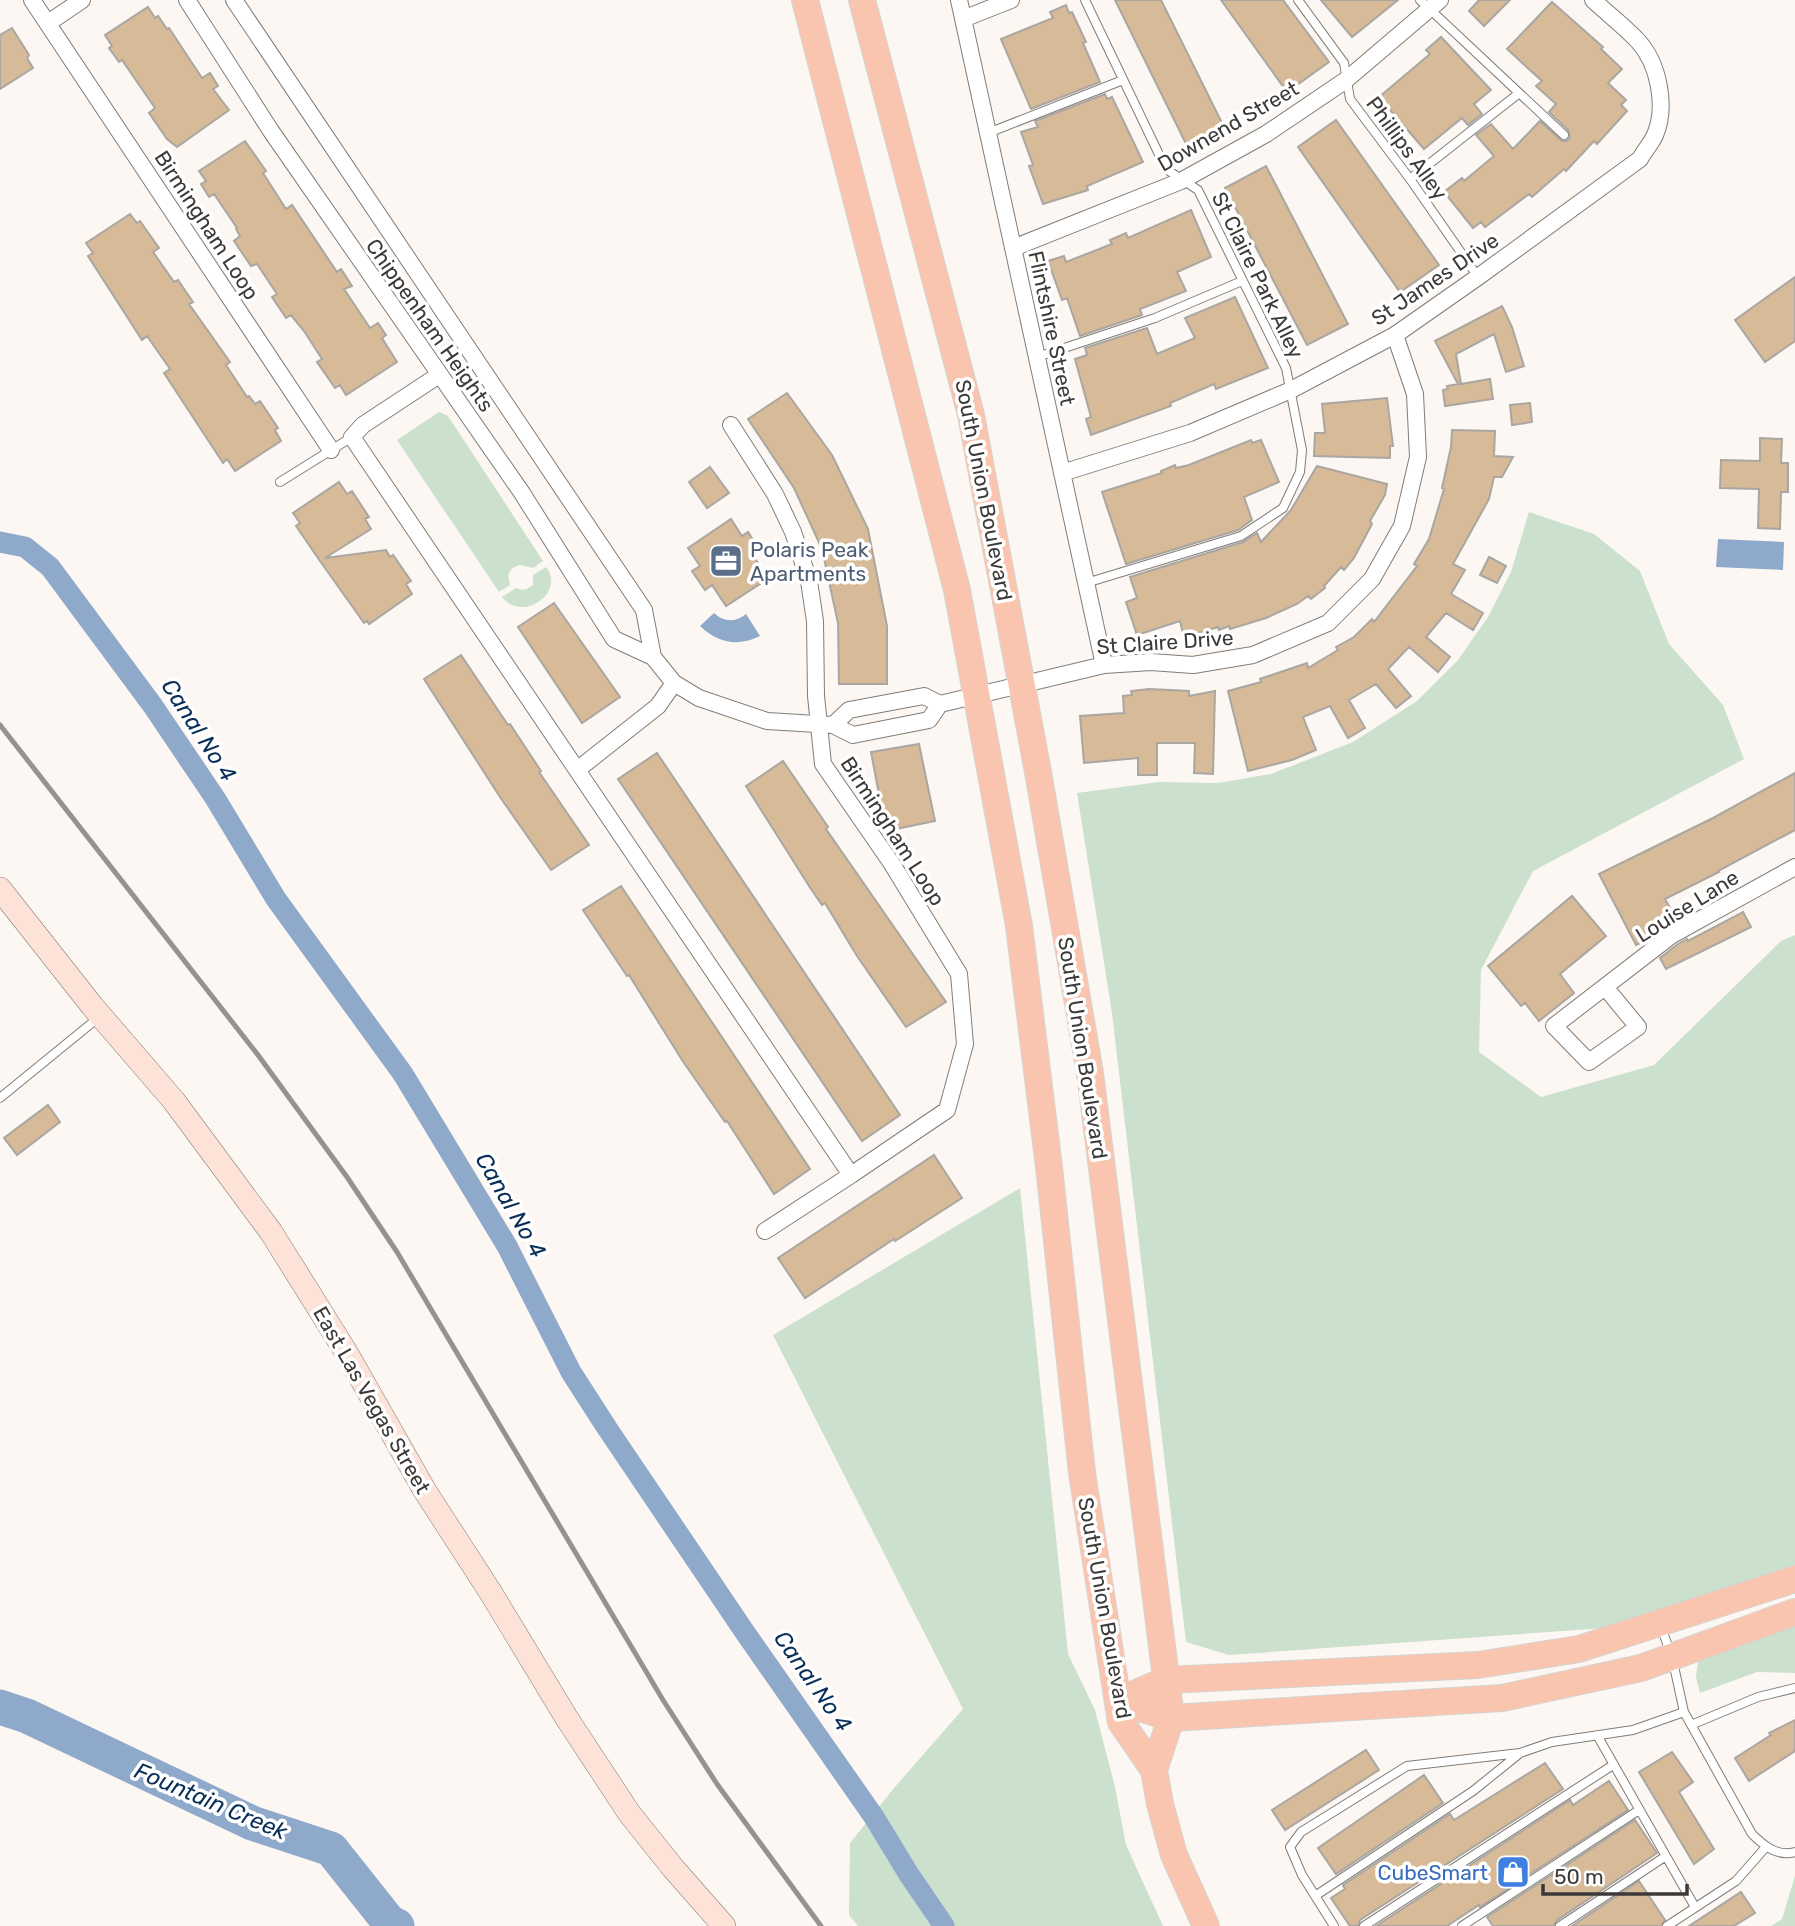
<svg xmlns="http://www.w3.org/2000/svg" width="1795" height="1926" viewBox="0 0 1795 1926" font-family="Rubik,sans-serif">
  <rect width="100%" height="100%" fill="#fcf7f2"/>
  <path fill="#cbe0cd" d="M439,412L448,416L543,561L533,568L520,565L512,568L508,575L510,585L499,592L397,440Z
    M1529,512L1594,534L1640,571L1669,644L1723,705L1744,759L1533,871L1481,970L1479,1052L1541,1097L1654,1065L1781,941L1795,935V1578L1660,1624L1229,1655L1186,1642L1112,1013L1077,793L1159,782L1218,783L1271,774L1353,742L1417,701L1458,660L1488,617L1511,572Z
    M546,567C566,593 522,623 502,597L516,588C523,591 527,590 533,585V575Z
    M1020,1188L1068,1654L1095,1710L1115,1787L1126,1845L1163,1926H858L849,1915L850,1843L894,1788L963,1709L773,1335Z
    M1795,1617V1673L1757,1672L1700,1693L1696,1677L1700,1646Z
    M1795,1876V1926H1771L1782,1919Z"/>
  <path fill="#8fa9ca" d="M1718,539L1784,542L1783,570L1716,567Z
    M714,613C724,622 735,623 746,614L760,636C737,647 718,643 700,626Z"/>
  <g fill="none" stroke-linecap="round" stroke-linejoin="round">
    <path stroke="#8fa9ca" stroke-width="21" d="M0,542L25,547L50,567L153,706L215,798L276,899L403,1074L507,1246L571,1372L607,1428L744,1631L874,1817L908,1873L944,1926"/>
    <path stroke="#8fa9ca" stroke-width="35" d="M0,1707L27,1716L252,1823L331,1849L389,1922L397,1926"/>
  </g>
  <path fill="#d7ba98" stroke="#aaa6a1" stroke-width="2" d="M1115,0H1161L1225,129L1188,148Z
    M1221,0H1283L1329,62L1287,92Z
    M1321,0H1398L1352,37Z
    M1479,0H1510L1484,26L1469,11Z
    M1552,2L1603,47L1601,49L1622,69L1608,83L1626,100L1621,105L1627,111L1597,144L1594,141L1566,171L1564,169L1532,197L1529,194L1485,227L1481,222L1473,228L1444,192L1462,178L1464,181L1494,156L1476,135L1491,124L1513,149L1540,121L1562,141H1567L1570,137L1568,130L1549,112L1556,104L1536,86L1542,81L1507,49Z
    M1066,5L1069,13L1072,12L1086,42L1083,43L1100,82L1031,109L1001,39L1053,18L1050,12Z
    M148,7L155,18L158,16L167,29L169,28L202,78L210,73L218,86L213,89L229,110L177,147L167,139L149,113L155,108L122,60L119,62L109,48L112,46L105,35Z
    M12,28L29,55L27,58L33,68L0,89V35Z
    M1441,37L1491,90L1474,104L1482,114L1468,125L1462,118L1424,149L1379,97L1430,54L1426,50Z
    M1105,94L1107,99L1112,97L1143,162L1087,186L1088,190L1043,204L1029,166L1033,165L1021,132L1038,127L1035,121Z
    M1336,120L1439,265L1400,292L1298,147Z
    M245,141L266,171L263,173L286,209L292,205L337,272L341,269L352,286L344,289L370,328L378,323L386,335L382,338L397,362L346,395L340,385L335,388L317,362L322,359L304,331L291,315L286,318L272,297L277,294L257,264L251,266L234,241L240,236L236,229L237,228L214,194L209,197L201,184L206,181L199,171Z
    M1266,166L1348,324L1307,345L1225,188Z
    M1191,210L1211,257L1177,272L1186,291L1140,309L1142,315L1080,336L1067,298L1062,300L1048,261L1064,256L1066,262L1112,244L1110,240L1126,233L1128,238Z
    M130,214L137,223L140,221L159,248L153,252L174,282L178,280L193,302L189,304L230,362L226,365L247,397L249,396L255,404L260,401L278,428L275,430L281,441L235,471L227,459L223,463L164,373L170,369L147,336L142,340L88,256L93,253L86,243Z
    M1795,277V341L1765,362L1735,320Z
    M1235,297L1268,368L1216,389L1214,384L1170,403L1171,406L1091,435L1086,419L1091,417L1075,359L1087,355L1085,348L1147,328L1157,354L1195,338L1185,318Z
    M1502,306L1512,327L1524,366L1506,372L1494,334L1456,354L1461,384L1490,379L1493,399L1445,406L1443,390L1448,389L1447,386L1458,384L1435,341Z
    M787,393L832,455L868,529L887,626V684H839L838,623L822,549L794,488L748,419Z
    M1387,398L1393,446H1390V458L1314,456L1315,433H1325L1322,404Z
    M1530,403L1532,422L1512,425L1510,405Z
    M1452,430L1495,431L1494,456L1513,457L1502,477H1494L1489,499L1453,564L1465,570L1451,594L1483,613L1473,630L1446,613L1426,637L1450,657L1438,672L1409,647L1388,669L1411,696L1396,708L1376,684L1349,700L1365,728L1348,738L1330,706L1303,717L1316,750L1292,760L1248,771L1228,691L1261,682L1260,679L1307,663L1308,668L1338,650L1336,647L1354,637L1372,619L1374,622L1417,566L1414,564L1429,539L1444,489L1442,488L1451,447Z
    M1760,438L1782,439L1781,463H1788V492H1781L1780,529L1758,528L1759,489L1720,488L1721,460L1760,461Z
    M1251,440L1252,443L1261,440L1279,482L1244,497L1252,520L1238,530L1126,564L1102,492L1162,473L1161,471L1175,465L1176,468L1189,465Z
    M1317,466L1387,484L1385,495L1370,521L1372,524L1354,558L1344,570L1341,567L1324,586L1325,588L1311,599L1308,596L1297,604L1266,618L1230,629L1229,626L1219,630L1218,627L1184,638L1180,621L1137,635L1126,602L1137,598L1130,577L1243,542L1257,533L1261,542L1291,510Z
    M710,467L729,493L707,508L689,482Z
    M339,482L347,494L352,491L369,517L365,519L371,529L325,558L386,550L390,557L393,555L411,581L406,584L412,594L369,624L367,621L364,623L320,561L296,526L300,523L293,513Z
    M731,519L742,536L748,532L760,551L753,556L769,578L726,606L712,585L705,590L692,571L700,566L688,548Z
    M1489,557L1506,566L1497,583L1480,575Z
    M554,603L620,697L582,723L518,627Z
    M461,655L508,725L510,724L541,771L539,772L589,845L551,870L500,797L424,679Z
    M1149,689L1189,691V696L1215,691L1213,774L1194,773L1195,743H1157V775H1138V758L1084,763L1080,716L1124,713L1123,696L1132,695L1131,691Z
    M919,744L935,821L886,831L871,752Z
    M657,753L900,1115L862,1141L618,779Z
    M783,761L828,827L826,829L946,1002L906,1027L857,956L825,903L822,905L809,886L746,786Z
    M1795,773V830L1718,871L1719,872L1665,899L1677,920L1650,939L1636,945L1599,874L1713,818Z
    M621,886L810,1169L774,1194L727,1121L725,1122L682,1060L629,975L627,976L583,910Z
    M1572,896L1606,936L1560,974L1574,993L1539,1021L1525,1003L1521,1006L1488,966Z
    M1743,912L1751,927L1666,969L1660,958L1678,944L1687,939L1688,941Z
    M48,1105L60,1122L17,1155L4,1138Z
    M934,1155L962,1198L895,1241L894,1239L805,1298L778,1258Z
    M1795,1720V1751L1749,1781L1735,1758L1771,1735L1769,1733Z
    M1366,1750L1379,1770L1285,1830L1272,1810Z
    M1672,1752L1693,1782L1679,1792L1714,1849L1694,1864L1639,1772Z
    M1545,1763L1563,1789L1360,1920L1358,1926H1350L1331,1898L1345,1889L1343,1885L1450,1814L1454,1820Z
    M1424,1775L1443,1803L1336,1874L1318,1848Z
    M1609,1781L1628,1810L1480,1907L1479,1905L1447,1926H1376L1570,1800L1573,1805Z
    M1635,1820L1657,1853L1556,1921L1554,1926H1493L1487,1917Z
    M1639,1881L1665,1920L1661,1926H1572Z
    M1741,1892L1755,1913L1734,1926H1689Z"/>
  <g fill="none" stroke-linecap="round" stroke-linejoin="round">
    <defs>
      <path id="lane" d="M1085,0L1166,169L1198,190L1286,368L1302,450L1300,472L1283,508L1241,536L1086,583
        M1298,0L1344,63L1350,99L1410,179L1478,277
        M1420,0L1564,135
        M988,133L1123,80
        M1410,179L1518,94
        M1037,357L1155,318L1242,281
        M280,482L352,437
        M0,1098L98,1018
        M1661,1627L1672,1657L1684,1712L1752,1834C1764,1846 1778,1857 1795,1852
        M1691,1725L1758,1697L1795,1688
        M1597,1735L1695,1907
        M1315,1896L1473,1791L1519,1754
        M1334,1926L1302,1875L1290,1847L1301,1832L1407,1766L1520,1753L1552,1742L1633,1730L1684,1712
        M1364,1926L1613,1765
        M1462,1926L1639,1810
        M1560,1926L1666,1856
        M1667,1926L1736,1881L1765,1848"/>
      <path id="street" d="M32,0L331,450
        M187,0L271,131L522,493L614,639L653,657L674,683L699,698L767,721L833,725L853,735L929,720L940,704
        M234,0L644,610L653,657
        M959,0L1104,665
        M963,19L1011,0
        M48,23L82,0
        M1013,248L1181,181L1266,134L1346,80L1440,0
        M439,375L363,425L352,437L577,770
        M1062,473L1190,433L1291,390L1395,335L1478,277L1640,159C1644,151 1651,144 1655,135C1667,107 1659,64 1638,41C1625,27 1608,14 1593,0
        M674,683L658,706L577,770L851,1175L947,1110L965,1044L959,974L892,864L823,764L816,696L815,621L809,581L793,532L775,494L731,425
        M833,725L849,710L924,696L940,704L1104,665L1151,662L1193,665L1253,655L1328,623L1372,579L1402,526L1418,457L1415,394L1395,335
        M1605,987L1638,1027L1589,1062L1554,1026L1672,935L1795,867
        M765,1231L851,1175"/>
      <path id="secondary" d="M0,889L93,1007L174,1101L271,1232L346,1352L425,1491L491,1593L566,1717L629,1813L673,1868L724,1926"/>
      <path id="primary" d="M805,0L957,590L1019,926L1049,1167L1082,1473L1121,1722L1154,1770L1160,1804L1174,1855L1206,1926
        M862,0L971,415L1038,772L1090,1073L1171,1718L1154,1770
        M1118,1701L1166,1680L1478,1665L1579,1649L1795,1579
        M1118,1701L1171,1718L1502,1698L1641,1668L1795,1612"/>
    </defs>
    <use href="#lane" stroke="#817d78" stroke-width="10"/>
    <use href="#street" stroke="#817d78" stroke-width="18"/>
    <use href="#secondary" stroke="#817d78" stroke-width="24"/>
    <use href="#primary" stroke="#d4d4d3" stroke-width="28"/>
    <use href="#lane" stroke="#fff" stroke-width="8"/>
    <use href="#street" stroke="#fff" stroke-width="16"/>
    <use href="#secondary" stroke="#fde2d7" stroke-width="23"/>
    <use href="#primary" stroke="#fac5af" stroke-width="26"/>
    <path stroke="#95928f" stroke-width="5" d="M0,725L258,1055L347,1177L397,1252L663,1700L717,1784L821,1926"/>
  </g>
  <defs>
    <symbol id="office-square" viewBox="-11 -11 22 22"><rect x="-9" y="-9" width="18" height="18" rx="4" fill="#5c6f8a" stroke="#fff"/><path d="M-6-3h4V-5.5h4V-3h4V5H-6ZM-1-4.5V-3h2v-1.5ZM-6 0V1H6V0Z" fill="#fff"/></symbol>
    <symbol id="shop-square" viewBox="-11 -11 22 22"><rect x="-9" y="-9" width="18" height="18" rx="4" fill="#3f7fe0" stroke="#fff"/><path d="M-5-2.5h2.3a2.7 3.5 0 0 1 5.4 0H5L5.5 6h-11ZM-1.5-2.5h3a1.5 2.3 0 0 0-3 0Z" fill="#fff"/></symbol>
  </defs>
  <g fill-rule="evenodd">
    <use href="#office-square" x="707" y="542" width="38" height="38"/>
    <use href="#shop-square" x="1494" y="1853" width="38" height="38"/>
  </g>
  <g text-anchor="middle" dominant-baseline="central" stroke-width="7" stroke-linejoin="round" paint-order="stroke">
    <g font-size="21" fill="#3c3a38" stroke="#fff">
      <text transform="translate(1228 126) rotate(-30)">Downend Street</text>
      <text transform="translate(1407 148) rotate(54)">Phillips Alley</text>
      <text transform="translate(207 225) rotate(57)">Birmingham Loop</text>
      <text transform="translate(1258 275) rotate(64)">St Claire Park Alley</text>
      <text transform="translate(1435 279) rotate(-34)">St James Drive</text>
      <text transform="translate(430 325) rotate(55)">Chippenham Heights</text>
      <text transform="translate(1052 328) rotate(78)">Flintshire Street</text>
      <text transform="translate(984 490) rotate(79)">South Union Boulevard</text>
      <text transform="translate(1165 642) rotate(-4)">St Claire Drive</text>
      <text transform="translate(893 831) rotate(57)">Birmingham Loop</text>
      <text transform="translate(1687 906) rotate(-32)">Louise Lane</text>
      <text transform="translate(1083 1048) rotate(81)">South Union Boulevard</text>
      <text transform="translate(372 1400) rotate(60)">East Las Vegas Street</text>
      <text transform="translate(1105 1608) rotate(80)">South Union Boulevard</text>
    </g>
    <g font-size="21" fill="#4e5e75" stroke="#fff" text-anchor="start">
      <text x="750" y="549">Polaris Peak<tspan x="750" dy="24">Apartments</tspan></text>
    </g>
    <g font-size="21" fill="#366cbe" stroke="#fff" text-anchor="end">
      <text x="1488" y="1872">CubeSmart</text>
    </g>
    <g font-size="23" font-style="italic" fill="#092f59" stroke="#fff">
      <text transform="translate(199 730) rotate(57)">Canal No 4</text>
      <text transform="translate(511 1205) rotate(60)">Canal No 4</text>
      <text transform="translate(813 1681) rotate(55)">Canal No 4</text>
      <text transform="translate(211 1801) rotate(23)">Fountain Creek</text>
    </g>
  </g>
  <path d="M1543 1884v10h144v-10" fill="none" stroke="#3c3a38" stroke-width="3.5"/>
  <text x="1554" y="1884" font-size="21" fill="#3c3a38" stroke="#ffffff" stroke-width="5" paint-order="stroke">50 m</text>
</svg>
